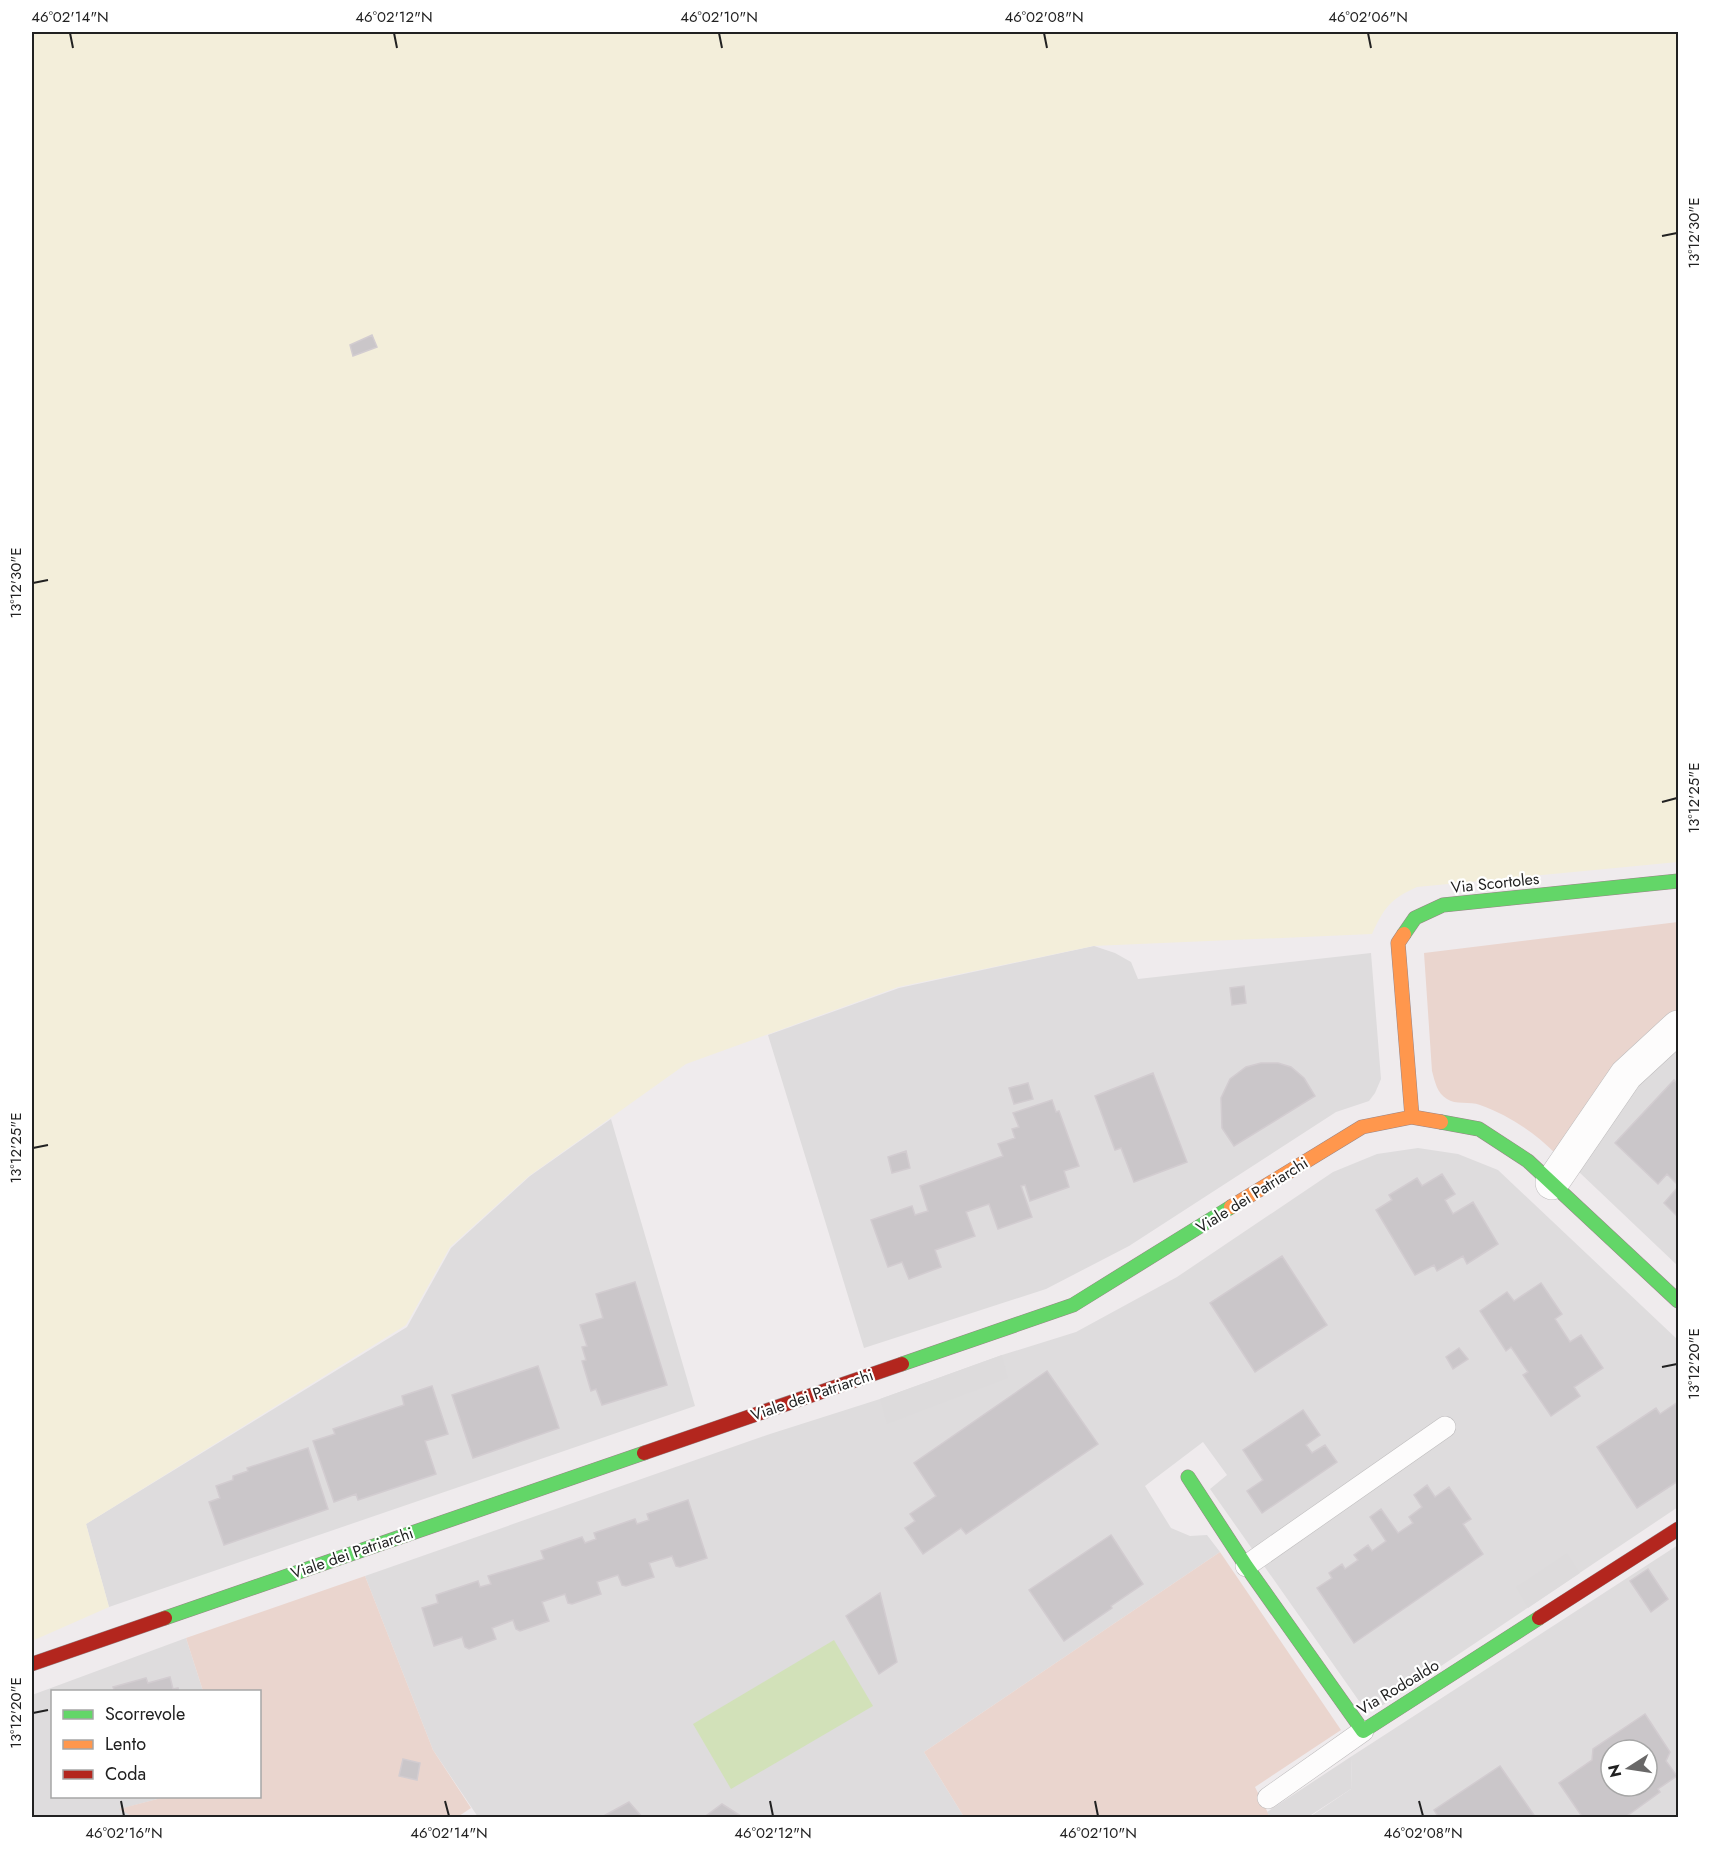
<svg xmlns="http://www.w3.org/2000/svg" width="1710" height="1849" viewBox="0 0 1710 1849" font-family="Jost,sans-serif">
  <rect width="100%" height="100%" fill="#efebed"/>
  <path fill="#dedcdd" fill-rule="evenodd" d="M1094,946L1115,953L1131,962L1138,979L1371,953L1381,1079L1375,1093L1369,1101L1336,1112L1129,1246L1046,1289L864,1348L768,1035L899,988Z
    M1678,1047V1266L1579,1172L1644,1069Z
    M611,1119L695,1406L109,1607L86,1524L407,1327L451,1248L530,1176Z
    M1418,1148L1458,1154L1498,1170L1678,1340V1507L1383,1705H1371L1359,1701L1210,1489L1227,1475L1203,1442L1145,1486L1171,1528L1190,1536L1207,1535L1220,1552L924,1752L964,1817H478L433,1750L365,1576L770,1434L880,1399L1002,1355L1076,1332L1177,1277L1333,1172L1377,1154Z
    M1678,1545V1817L1308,1818L1351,1789L1352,1756ZM1611,1750H1647V1786H1611Z
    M186,1638L203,1691L52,1692V1796L165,1797L120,1809L135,1817L32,1818V1695Z"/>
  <path fill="#ead5ce" d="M1678,922V1010L1665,1021L1555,1153C1534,1132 1508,1115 1480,1105C1470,1101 1455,1105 1447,1099C1437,1093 1435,1082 1432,1071L1424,953Z
    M1220,1552L1341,1730L1255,1787L1270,1817H964L924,1752Z
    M365,1576L433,1750L471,1808L456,1818H135L119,1809L165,1797L260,1796V1692L203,1691L186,1638Z"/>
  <path fill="#f3eeda" d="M32,32H1678V862L1417,887C1390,899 1384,908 1372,934L1093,946L898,987L686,1064L529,1176L450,1247L406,1325L86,1524L109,1607L32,1641Z"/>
  <path fill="#d2e1b9" d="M834,1640L873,1706L731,1789L693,1724Z"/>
  <path fill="#dddbdc" d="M1002,1355L1008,1378L887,1424L880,1399Z
    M1567,1553L1580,1573L1528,1608L1516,1587Z
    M1352,1756L1351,1789L1308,1817H1270L1267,1812Z"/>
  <path fill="#cac6c9" stroke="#d2ccd0" stroke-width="1.5" fill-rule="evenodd" d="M372,335L377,347L353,356L350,345Z
    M1244,986L1246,1003L1232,1005L1230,988Z
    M1261,1063H1278L1291,1067L1304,1078L1315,1096L1234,1146L1222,1128L1221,1098L1230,1079L1246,1067Z
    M1153,1073L1187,1162L1134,1182L1121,1148L1115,1150L1095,1096Z
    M1674,1080L1678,1085V1185L1667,1174L1658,1184L1615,1143Z
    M1028,1083L1033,1099L1014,1104L1009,1088Z
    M1052,1100L1056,1112L1059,1111L1079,1166L1064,1171L1069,1187L1030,1201L1025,1185L1021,1186L1032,1217L998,1229L989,1204L966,1212L975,1236L935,1250L941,1267L909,1279L902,1262L888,1267L871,1220L912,1206L915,1215L928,1211L920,1186L1003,1156L998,1144L1015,1138L1012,1129L1019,1127L1013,1113Z
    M906,1151L910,1168L892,1173L888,1157Z
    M1442,1174L1455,1194L1445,1200L1453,1214L1473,1202L1498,1244L1467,1264L1463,1256L1437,1271L1434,1265L1415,1275L1376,1210L1392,1200L1389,1195L1417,1178L1422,1186Z
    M1678,1187V1217L1664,1203Z
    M1282,1256L1327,1325L1255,1372L1210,1303Z
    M635,1282L667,1385L602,1405L596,1389L591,1391L582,1361L586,1360L582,1347L587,1346L580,1325L603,1318L596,1294Z
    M1541,1283L1562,1314L1555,1319L1570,1342L1581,1335L1603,1368L1574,1387L1580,1396L1551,1416L1523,1375L1528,1372L1511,1347L1506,1351L1480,1311L1507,1292L1514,1301Z
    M1459,1348L1468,1359L1453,1369L1446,1357Z
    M538,1366L559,1428L473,1458L452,1395Z
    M1047,1371L1098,1444L966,1534L961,1528L923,1554L905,1528L915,1521L910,1514L936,1496L914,1463Z
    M432,1386L448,1434L425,1441L436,1474L358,1500L356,1494L334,1502L313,1441L335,1434L333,1429L404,1405L402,1396Z
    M1678,1402V1481L1637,1508L1597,1447L1656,1408L1660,1414Z
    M1303,1410L1320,1435L1306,1445L1312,1453L1325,1445L1337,1462L1262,1513L1247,1491L1263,1480L1243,1450Z
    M308,1448L328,1509L224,1545L209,1502L220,1498L216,1486L233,1480V1476L248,1471L247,1468Z
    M1427,1485L1435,1497L1449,1487L1471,1519L1463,1524L1483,1554L1354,1643L1317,1588L1332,1578L1329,1573L1342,1564L1345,1569L1358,1560L1354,1555L1368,1545L1372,1551L1386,1541L1370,1517L1381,1509L1398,1533L1413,1523L1409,1517L1422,1507L1414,1495Z
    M688,1500L707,1558L680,1567L676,1566L672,1556L649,1563L654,1577L626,1586L622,1585L618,1575L597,1582L601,1594L572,1604L568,1603L565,1594L542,1602L549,1621L520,1631L516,1629L513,1620L492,1628L496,1639L469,1649L465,1647L462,1637L434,1646L422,1608L438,1603L436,1595L478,1581L480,1587L491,1584L488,1576L544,1559L541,1551L582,1537L585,1543L596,1539L594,1533L635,1519L637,1524L649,1520L647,1514Z
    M1111,1535L1143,1584L1111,1606L1112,1608L1064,1641L1029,1590Z
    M1648,1569L1668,1599L1651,1612L1630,1581Z
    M880,1593L897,1662L879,1674L846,1616Z
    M170,1677L173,1689L178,1688L179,1692H115L113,1687L146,1678L148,1683Z
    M1645,1714L1670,1752L1666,1761L1677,1776L1658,1789L1660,1792L1624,1818H1583L1559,1783L1592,1760L1593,1749ZM1611,1750H1647V1786H1611Z
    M403,1759L420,1763L417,1780L399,1776Z
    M1500,1766L1536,1818H1439L1434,1810Z
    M629,1802L643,1818H600Z
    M722,1804L744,1818H703Z"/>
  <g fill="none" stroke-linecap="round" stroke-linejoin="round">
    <defs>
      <path id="lane" d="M1246,1566L1445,1427
        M1268,1798L1363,1731"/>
      <path id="street" d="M1552,1183L1626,1075L1678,1027"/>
      <path id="fast" d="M1404,934L1415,918L1443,905L1678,881
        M1441,1122L1479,1129L1528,1161L1678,1301
        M902,1364L1073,1305L1231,1207
        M1188,1477L1246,1566L1363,1731L1539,1618
        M165,1618L644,1453"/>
      <path id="slow" d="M1404,934L1398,943L1412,1117
        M1231,1207L1362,1127L1412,1117L1441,1122"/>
      <path id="jam" d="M644,1453L902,1364
        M1539,1618L1678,1529
        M32,1664L165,1618"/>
    </defs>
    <use href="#lane" stroke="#bebcbd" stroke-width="22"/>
    <use href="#street" stroke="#bebcbd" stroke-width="34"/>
    <use href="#fast" stroke="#998486" stroke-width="15"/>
    <use href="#slow" stroke="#998486" stroke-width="15"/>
    <use href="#jam" stroke="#998486" stroke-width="15"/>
    <use href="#lane" stroke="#fdfcfc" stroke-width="21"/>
    <use href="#street" stroke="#fdfcfc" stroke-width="33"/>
    <use href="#fast" stroke="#63d668" stroke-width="14"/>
    <use href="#slow" stroke="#ff974d" stroke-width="14"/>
    <use href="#jam" stroke="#b3261e" stroke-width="14"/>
  </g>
  <path fill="none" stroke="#212121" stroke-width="2" d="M70,33L73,48M394,33L397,48M719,33L722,48M1044,33L1047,48M1368,33L1371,48M1662,236L1677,233M33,583L48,580M1662,802L1677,798M33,1148L48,1145M1662,1367L1677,1364M33,1713L48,1710M121,1801L124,1816M445,1801L449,1816M770,1801L773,1816M1095,1801L1098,1816M1419,1801L1423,1816"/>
  <g text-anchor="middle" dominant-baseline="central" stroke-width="4.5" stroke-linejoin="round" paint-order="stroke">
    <g font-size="16" fill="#212121" stroke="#fff">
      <text transform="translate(1495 883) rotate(-6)">Via Scortoles</text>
      <text transform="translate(1252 1195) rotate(-32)">Viale dei Patriarchi</text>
      <text transform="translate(812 1395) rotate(-19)">Viale dei Patriarchi</text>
      <text transform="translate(352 1553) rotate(-19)">Viale dei Patriarchi</text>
      <text transform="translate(1398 1687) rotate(-31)">Via Rodoaldo</text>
    </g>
  </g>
  <rect width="1710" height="1849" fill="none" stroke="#ffffff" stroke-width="66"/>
  <rect x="51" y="1690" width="210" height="108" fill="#ffffff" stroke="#a6a6a6" stroke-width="1.5"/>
  <rect x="63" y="1710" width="30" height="9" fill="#63d668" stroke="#a6a6a6" stroke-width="1.5"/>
  <text x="105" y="1720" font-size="18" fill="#212121">Scorrevole</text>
  <rect x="63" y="1740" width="30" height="9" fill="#ff974d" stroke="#a6a6a6" stroke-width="1.5"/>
  <text x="105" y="1750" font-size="18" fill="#212121">Lento</text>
  <rect x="63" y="1770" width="30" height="9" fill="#b3261e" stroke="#a6a6a6" stroke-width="1.5"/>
  <text x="105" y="1780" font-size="18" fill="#212121">Coda</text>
  <g transform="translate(1629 1768) rotate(258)"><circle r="28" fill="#ffffff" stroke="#a6a6a6" stroke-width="1.5"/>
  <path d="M0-4.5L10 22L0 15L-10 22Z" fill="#696868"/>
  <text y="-9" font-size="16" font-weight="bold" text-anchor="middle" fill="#212121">N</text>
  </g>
  <rect x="33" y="33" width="1644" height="1783" fill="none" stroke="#212121" stroke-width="2"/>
  <g font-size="15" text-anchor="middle" fill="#212121">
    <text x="70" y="22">46°02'14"N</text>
    <text x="394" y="22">46°02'12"N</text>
    <text x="719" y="22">46°02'10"N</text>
    <text x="1044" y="22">46°02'08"N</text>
    <text x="1368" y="22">46°02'06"N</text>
    <text transform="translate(1694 233) rotate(-90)" y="5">13°12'30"E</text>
    <text transform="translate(16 583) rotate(-90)" y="5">13°12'30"E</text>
    <text transform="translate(1694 798) rotate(-90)" y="5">13°12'25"E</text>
    <text transform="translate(16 1148) rotate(-90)" y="5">13°12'25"E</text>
    <text transform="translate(1694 1364) rotate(-90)" y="5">13°12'20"E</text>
    <text transform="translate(16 1713) rotate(-90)" y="5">13°12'20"E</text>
    <text x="124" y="1838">46°02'16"N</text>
    <text x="449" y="1838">46°02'14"N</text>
    <text x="773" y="1838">46°02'12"N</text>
    <text x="1098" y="1838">46°02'10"N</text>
    <text x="1423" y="1838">46°02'08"N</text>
  </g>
</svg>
